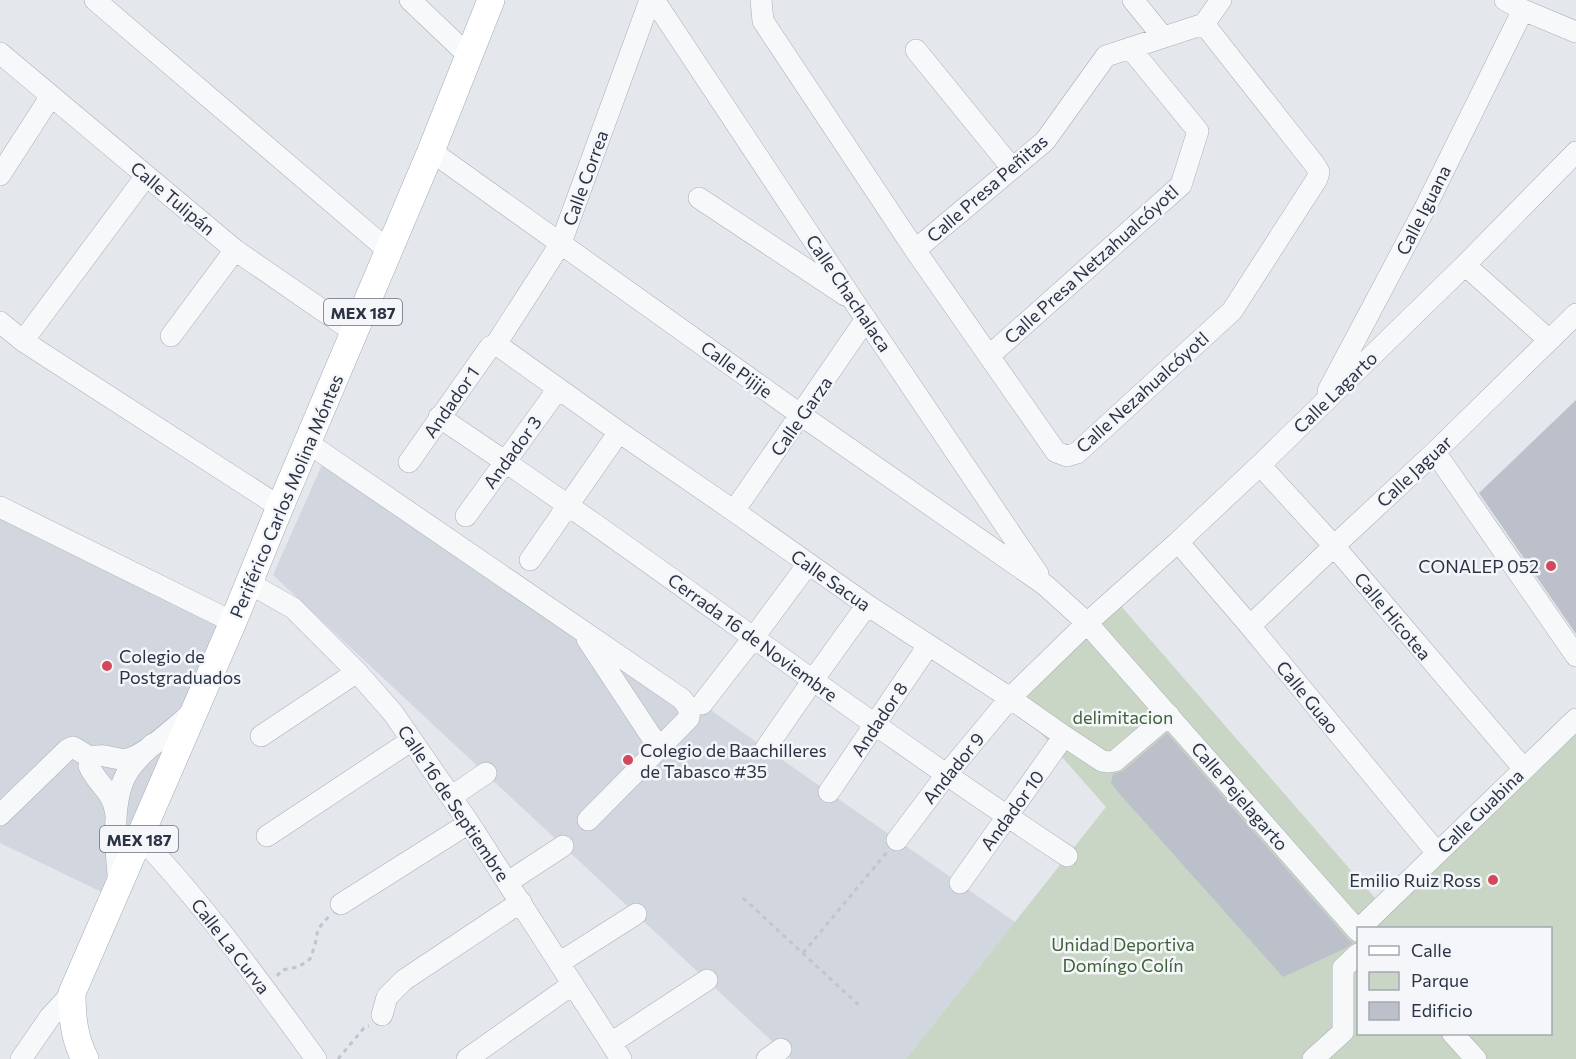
<svg xmlns="http://www.w3.org/2000/svg" width="1576" height="1059" viewBox="0 0 1576 1059" font-family="Commissioner,sans-serif">
  <rect width="100%" height="100%" fill="#e4e7ec"/>
  <path fill="#d2d6de" d="M326,456L702,704L1015,922L906,1059H791L273,575Z
    M0,507L233,622L114,898L0,843Z"/>
  <path fill="#c9d6c5" fill-rule="evenodd" d="M1114,598L1382,906L1576,719V1059H906L1106,807L1010,698ZM1358,928H1550V1034H1358Z"/>
  <path fill="#bbc0ca" d="M1576,400V634L1479,493Z
    M1167,733L1348,939L1353,943L1346,948L1283,977L1118,792L1111,783L1113,774L1123,771Z"/>
  <g fill="none" stroke-linecap="round" stroke-linejoin="round">
    <defs>
      <path id="minor" d="M95,0L389,251
        M410,0L469,56
        M654,0L853,300L1038,574
        M761,0L763,21L915,250L1056,452L1067,456L1077,453L1232,311L1317,179L1319,172L1315,165L1204,24
        M1133,0L1163,37
        M1505,0L1523,10L1576,32
        M916,50L1012,168
        M0,53L235,250L354,332
        M431,151L801,415L1045,585L1087,623L1358,931
        M0,175L51,96
        M699,198L845,295
        M915,250L1045,141L1106,56L1204,24L1221,0
        M1465,265L1549,340
        M0,322L23,341L280,507
        M171,336L235,250
        M23,341L146,176
        M496,344L619,432L734,511L867,605L1010,698L1064,736L1102,761L1109,762L1115,761L1169,715
        M989,356L1181,185L1198,131L1130,48
        M1328,391L1425,208L1523,10
        M439,417C652,559 854,716 1067,856
        M308,443L682,699C687,705 690,710 689,718L588,820
        M1435,452L1576,656
        M409,462L487,351L490,347L496,344L561,243L650,0
        M1260,465L1334,546L1524,769
        M0,507L233,622
        M734,511L866,319
        M466,516L558,389
        M1178,542L1250,626L1437,853
        M530,560L619,432
        M249,583L293,608L357,672L393,713L469,823L621,1059
        M1250,626L1334,546L1435,452L1576,314
        M587,639L659,748
        M702,704L754,637L808,564
        M261,736L357,672
        M766,748L813,680L867,605
        M91,758C105,751 116,762 128,759C147,754 178,724 194,711
        M91,758L89,766C98,786 112,789 116,814
        M829,792L928,646
        M451,797L486,773
        M0,815L67,750L73,747L91,758
        M267,836L412,740
        M140,837C205,906 261,983 316,1059
        M897,840L946,775L1010,698L1087,623L1178,542L1260,465L1465,265L1576,152
        M508,882L563,846
        M960,883L1064,736
        M119,885C116,855 111,805 125,777C131,764 143,754 153,744
        M341,904L469,823
        M1360,928L1576,719
        M559,963L636,914
        M382,1015L387,997L404,980L521,902
        M1453,1034L1476,1059
        M611,1043L707,980
        M21,1059L50,1017L72,993
        M467,1059L573,984
        M767,1059L781,1049
        M1313,1059L1343,1032V968L1358,954"/>
      <path id="major" d="M85,1059C74,1038 72,1016 72,993L233,622L280,507L431,151L491,0"/>
    </defs>
    <use href="#minor" stroke="#a9aeb7" stroke-width="22"/>
    <use href="#major" stroke="#a3abb8" stroke-width="28"/>
    <path stroke="#c2c5cb" stroke-width="3" stroke-dasharray="4.5 4.5" stroke-linecap="butt" d="M743,898L861,1007
      M803,953L887,852
      M277,976L282,970L298,967L310,959L315,945L318,929L330,915
      M338,1059L364,1028L369,1026"/>
    <use href="#minor" stroke="#f7f8fa" stroke-width="21"/>
    <use href="#major" stroke="#fff" stroke-width="27"/>
  </g>
  <g fill="#d1495b" stroke="#f4f6f9" stroke-width="2">
    <circle cx="1551" cy="566" r="6"/>
    <circle cx="107" cy="666" r="6"/>
    <circle cx="628" cy="760" r="6"/>
    <circle cx="1493" cy="880" r="6"/>
  </g>
  <g text-anchor="middle" dominant-baseline="central" stroke-width="5" stroke-linejoin="round" paint-order="stroke">
    <g fill="#f4f6f9" stroke="#676e7b" stroke-width="1.5">
      <rect x="324" y="299" width="78" height="26" rx="4.5"/>
      <rect x="100" y="826" width="78" height="26" rx="4.5"/>
    </g>
    <g font-size="16" font-weight="bold" fill="#2b3445">
      <text x="363" y="312">MEX 187</text>
      <text x="139" y="839">MEX 187</text>
    </g>
    <g font-size="18" fill="#2b3445" stroke="#f4f6f9">
      <text transform="translate(585 178) rotate(-70)">Calle Correa</text>
      <text transform="translate(987 188) rotate(-41)">Calle Presa Peñitas</text>
      <text transform="translate(173 198) rotate(40)">Calle Tulipán</text>
      <text transform="translate(1423 210) rotate(-63)">Calle Iguana</text>
      <text transform="translate(1091 264) rotate(-42)">Calle Presa Netzahualcóyotl</text>
      <text transform="translate(849 293) rotate(56)">Calle Chachalaca</text>
      <text transform="translate(737 369) rotate(36)">Calle Pijije</text>
      <text transform="translate(1142 392) rotate(-42)">Calle Nezahualcóyotl</text>
      <text transform="translate(1335 392) rotate(-44)">Calle Lagarto</text>
      <text transform="translate(451 402) rotate(-55)">Andador 1</text>
      <text transform="translate(801 416) rotate(-55)">Calle Garza</text>
      <text transform="translate(512 452) rotate(-54)">Andador 3</text>
      <text transform="translate(1414 471) rotate(-43)">Calle Jaguar</text>
      <text transform="translate(286 496) rotate(-67)">Periférico Carlos Molina Móntes</text>
      <text transform="translate(831 580) rotate(35)">Calle Sacua</text>
      <text transform="translate(1393 616) rotate(50)">Calle Hicotea</text>
      <text transform="translate(753 637) rotate(36)">Cerrada 16 de Noviembre</text>
      <text transform="translate(1308 697) rotate(51)">Calle Guao</text>
      <text transform="translate(879 719) rotate(-56)">Andador 8</text>
      <text transform="translate(953 768) rotate(-51)">Andador 9</text>
      <text transform="translate(1240 796) rotate(49)">Calle Pejelagarto</text>
      <text transform="translate(454 803) rotate(56)">Calle 16 de Septiembre</text>
      <text transform="translate(1012 810) rotate(-54)">Andador 10</text>
      <text transform="translate(1480 811) rotate(-44)">Calle Guabina</text>
      <text transform="translate(231 946) rotate(52)">Calle La Curva</text>
    </g>
    <g font-size="18" fill="#2b3445" stroke="#f4f6f9" text-anchor="end">
      <text x="1539" y="566">CONALEP 052</text>
      <text x="119" y="656" text-anchor="start">Colegio de<tspan x="119" dy="21">Postgraduados</tspan></text>
      <text x="640" y="750" text-anchor="start">Colegio de Baachilleres<tspan x="640" dy="21">de Tabasco #35</tspan></text>
      <text x="1481" y="880">Emilio Ruiz Ross</text>
    </g>
    <g font-size="18" fill="#3f6138" stroke="#f4f6f9">
      <text x="1123" y="717">delimitacion</text>
      <text x="1123" y="944">Unidad Deportiva<tspan x="1123" dy="21">Domíngo Colín</tspan></text>
    </g>
  </g>
  <rect x="1357" y="927" width="195" height="108" fill="#f4f6f9" stroke="#a4a8b1" stroke-width="1.5"/>
  <rect x="1369" y="946" width="30" height="9" fill="#ffffff" stroke="#a4a8b1" stroke-width="1.5"/>
  <text x="1411" y="957" font-size="18" fill="#2b3445">Calle</text>
  <rect x="1369" y="972" width="30" height="18" fill="#c9d6c5" stroke="#a4a8b1" stroke-width="1.5"/>
  <text x="1411" y="987" font-size="18" fill="#2b3445">Parque</text>
  <rect x="1369" y="1002" width="30" height="18" fill="#bbc0ca" stroke="#a4a8b1" stroke-width="1.5"/>
  <text x="1411" y="1017" font-size="18" fill="#2b3445">Edificio</text>
</svg>
